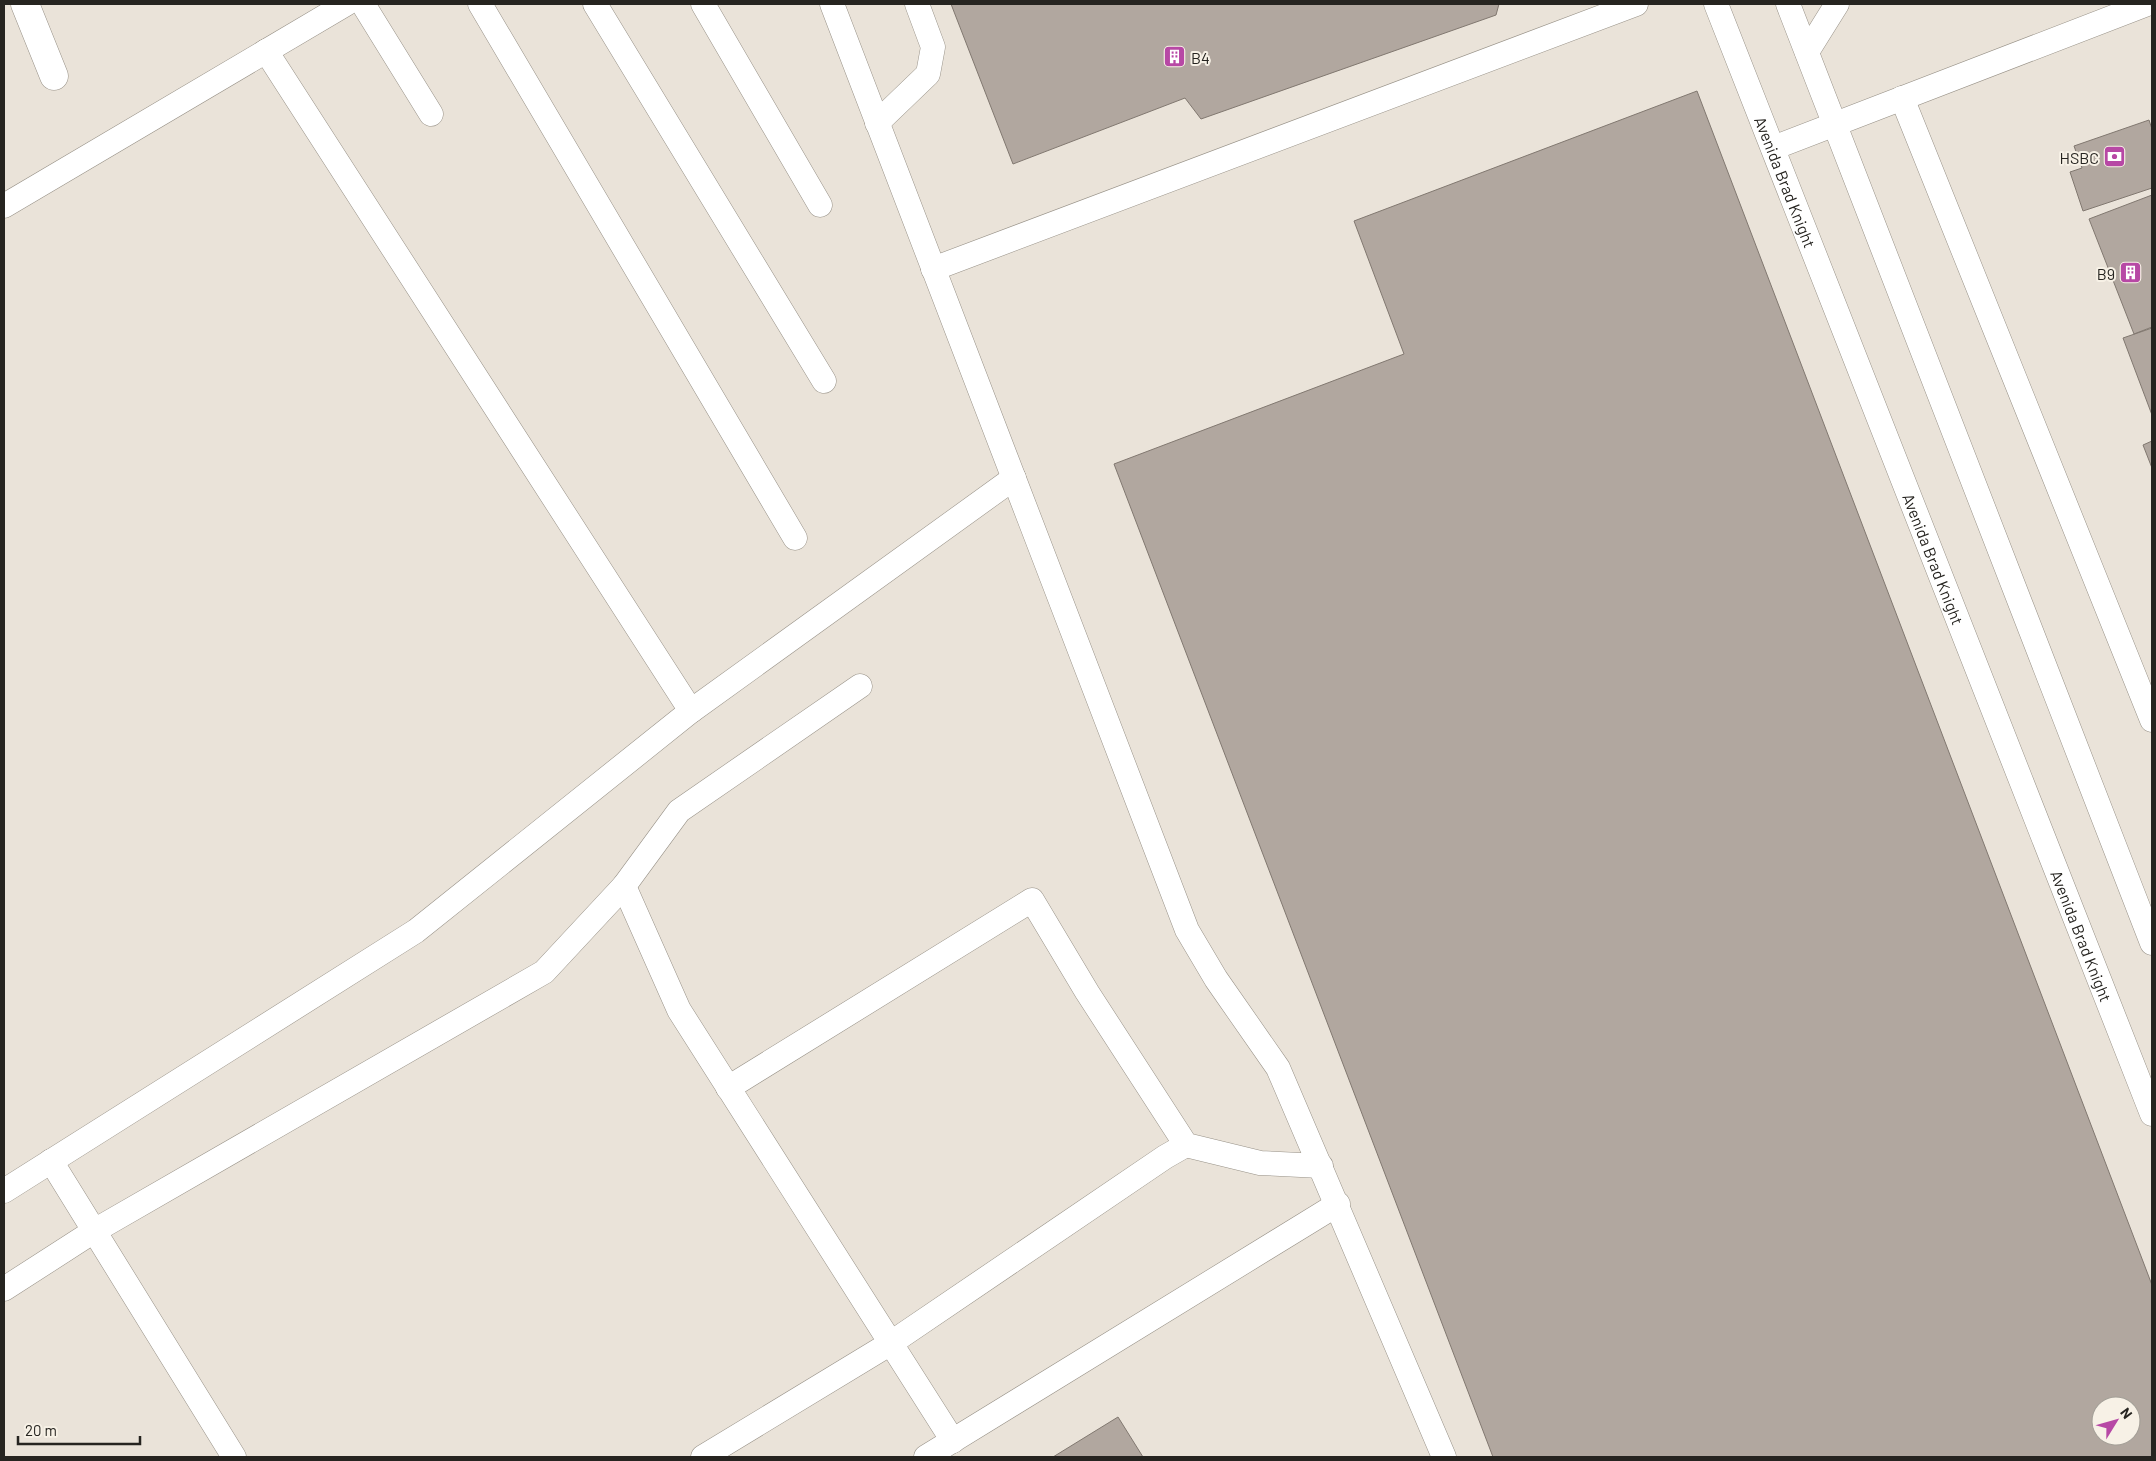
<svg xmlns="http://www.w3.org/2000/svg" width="2156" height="1461" viewBox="0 0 2156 1461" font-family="Barlow,sans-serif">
  <rect width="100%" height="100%" fill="#eae3d9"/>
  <path fill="#b1a79f" stroke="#817870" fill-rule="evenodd" d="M951,4H1499L1496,15L1201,119L1185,98L1013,164Z
    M1697,91L2152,1285V1457H1493L1114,464L1404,354L1354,221ZM2101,1406H2131V1436H2101Z
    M2149,120L2152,129V188L2083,211L2070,172L2082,168L2074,146Z
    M2152,195V327L2134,334L2089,219Z
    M2152,328V415L2123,338Z
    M2152,441V468L2143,445Z
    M1118,1417L1143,1457H1053Z"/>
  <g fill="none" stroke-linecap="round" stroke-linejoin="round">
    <defs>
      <g id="lane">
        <path d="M363,4L431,114"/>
        <path d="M480,4L795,538"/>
        <path d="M595,4L824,381"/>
        <path d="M703,4L820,205"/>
        <path d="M832,4L1187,930L1216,979L1278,1068L1444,1457"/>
        <path id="s1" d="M1716,4L2152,1114"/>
        <path d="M1788,4L2152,943"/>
        <path d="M266,51L691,711"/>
        <path d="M1807,52L1837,4"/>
        <path d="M1902,98L2152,720"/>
        <path d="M877,123L928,74L933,47L917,4"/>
        <path d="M1773,148L2147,4"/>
        <path d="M4,206L346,4"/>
        <path d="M933,269L1636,4"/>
        <path d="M624,886L679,1010L953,1441"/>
        <path d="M728,1088L1032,900L1087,992L1186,1145L1260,1163L1321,1166"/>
        <path d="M51,1161L234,1457"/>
        <path d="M4,1191L416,931L691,711L1014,478"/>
        <path d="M4,1289L94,1231L544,972L624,886L679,811L860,686"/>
        <path d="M703,1457L891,1343L1165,1157L1186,1145"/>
        <path d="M926,1457L1338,1204"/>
      </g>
      <path id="street" d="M25,4L54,76"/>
    </defs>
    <use href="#lane" stroke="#989288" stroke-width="25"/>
    <use href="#street" stroke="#989288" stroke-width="29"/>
    <use href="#lane" stroke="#fff" stroke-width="24"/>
    <use href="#street" stroke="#fff" stroke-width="28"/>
  </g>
  <defs>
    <symbol id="building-square" viewBox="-11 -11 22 22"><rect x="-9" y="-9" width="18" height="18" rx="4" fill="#b748a5" stroke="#f7f1e6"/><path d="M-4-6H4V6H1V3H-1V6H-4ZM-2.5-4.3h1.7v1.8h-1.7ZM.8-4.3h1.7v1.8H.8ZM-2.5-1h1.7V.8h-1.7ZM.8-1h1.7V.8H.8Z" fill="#fff"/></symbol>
    <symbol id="bank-square" viewBox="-11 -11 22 22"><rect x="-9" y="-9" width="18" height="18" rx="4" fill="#b748a5" stroke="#f7f1e6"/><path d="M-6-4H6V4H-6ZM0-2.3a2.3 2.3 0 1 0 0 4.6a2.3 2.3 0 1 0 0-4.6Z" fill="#fff"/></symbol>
  </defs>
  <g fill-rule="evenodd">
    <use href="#building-square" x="1162" y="44" width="25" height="25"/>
    <use href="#bank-square" x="2102" y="144" width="25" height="25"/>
    <use href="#building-square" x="2118" y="260" width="25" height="25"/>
  </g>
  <g text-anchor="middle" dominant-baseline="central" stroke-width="4" stroke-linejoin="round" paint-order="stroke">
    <g font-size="16" fill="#262420" stroke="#f7f1e6" text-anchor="end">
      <text x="1191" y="57" text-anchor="start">B4</text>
      <text x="2099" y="157">HSBC</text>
      <text x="2115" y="273">B9</text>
    </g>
    <g font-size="16" fill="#262420" stroke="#f7f1e6">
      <text stroke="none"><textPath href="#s1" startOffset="191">Avenida Brad Knight</textPath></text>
      <text stroke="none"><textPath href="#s1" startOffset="596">Avenida Brad Knight</textPath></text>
      <text stroke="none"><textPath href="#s1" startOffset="1001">Avenida Brad Knight</textPath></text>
    </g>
  </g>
  <rect width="2156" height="1461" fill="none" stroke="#262420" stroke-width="10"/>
  <g transform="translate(2116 1421) rotate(53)"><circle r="24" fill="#f7f1e6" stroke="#a39f97"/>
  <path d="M0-4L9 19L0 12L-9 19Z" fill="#b748a5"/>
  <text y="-8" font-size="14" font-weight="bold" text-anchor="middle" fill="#262420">N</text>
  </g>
  <path d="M18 1436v8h122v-8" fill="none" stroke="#262420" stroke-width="2.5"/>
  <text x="25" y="1436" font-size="15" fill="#262420" stroke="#f7f1e6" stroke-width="4" paint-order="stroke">20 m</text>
</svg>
